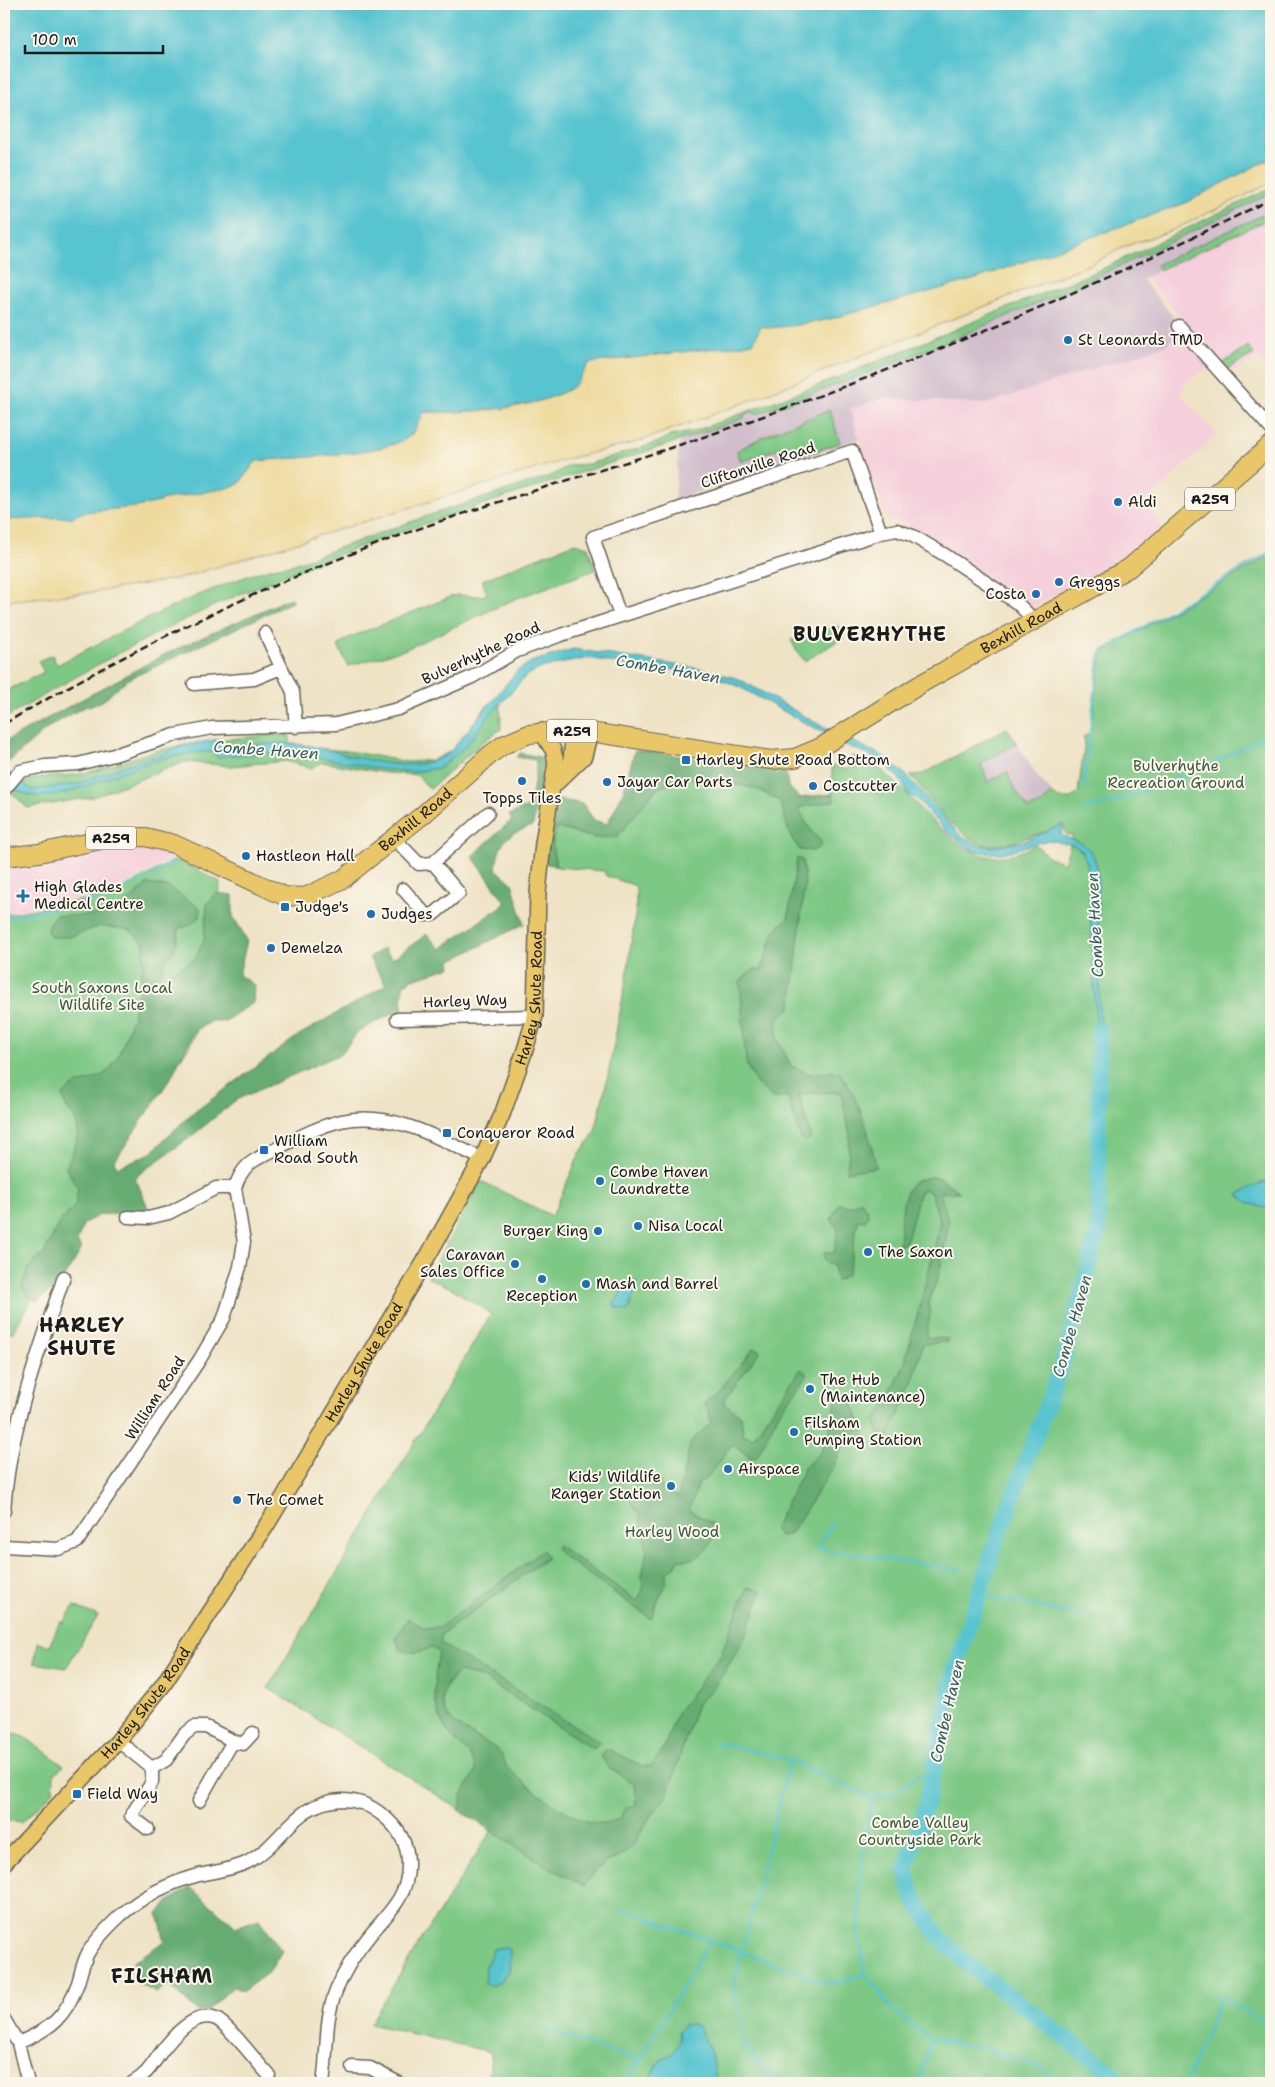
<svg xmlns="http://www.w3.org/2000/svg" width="1275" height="2087" viewBox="0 0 1275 2087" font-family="'Shantell Sans',sans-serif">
  <rect width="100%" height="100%" fill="#fbf7ec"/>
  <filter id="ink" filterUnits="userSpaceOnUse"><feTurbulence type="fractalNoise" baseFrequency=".02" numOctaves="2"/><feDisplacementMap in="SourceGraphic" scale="10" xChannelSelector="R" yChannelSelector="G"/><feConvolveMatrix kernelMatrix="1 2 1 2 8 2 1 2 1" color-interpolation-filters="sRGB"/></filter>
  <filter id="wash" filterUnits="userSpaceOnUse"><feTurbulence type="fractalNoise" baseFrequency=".0096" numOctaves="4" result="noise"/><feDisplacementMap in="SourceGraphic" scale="20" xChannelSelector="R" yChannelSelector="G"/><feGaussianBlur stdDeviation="1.12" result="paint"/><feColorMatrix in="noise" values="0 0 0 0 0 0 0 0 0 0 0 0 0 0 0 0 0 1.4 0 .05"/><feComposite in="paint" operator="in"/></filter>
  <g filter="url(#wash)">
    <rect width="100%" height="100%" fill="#efe3c6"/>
    <path fill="#f5cfdc" d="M1271,218V371L1258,357L1231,373L1205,370L1188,380L1180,394L1217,434L1147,501L1162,528L1128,554L1032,607L904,522L886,520L850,409L884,398L986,404L1167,327L1179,316L1145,277Z
      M132,847L156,851L174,857L110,892L4,913V869Z"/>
    <path fill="#d1bdcc" d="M1271,188V218L1142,279L1176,320L1167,327L1175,336L1166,345L986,404L884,398L850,409L859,439L674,500L680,436L814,387L1102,269Z
      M1007,728L1037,776L1059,799L1022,821L923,774Z"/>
    <path fill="#7ec885" stroke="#4d7250" d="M1271,188V193C1209,223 1147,254 1083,283C976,331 867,375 756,414L751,412L745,414L744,418L696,435C557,482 415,522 279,578C183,616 92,666 4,719V692L44,672L38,661L52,655L57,665C113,636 168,606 226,584C248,576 268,567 291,565L427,516L551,476L570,465L589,464L659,442L670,436L692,432L832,380L1102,269Z
      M1271,211V218L1159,270L1156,265Z
      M1248,346L1254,354L1227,369L1222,364Z
      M830,410L840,443L798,457L793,447L787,449L785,446L741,462L737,451C766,433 798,422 830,410Z
      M575,543L588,547L595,570L515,599L404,650L348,666L338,646L346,639L455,595L481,596L487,594L482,580Z
      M1271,555V2083H489L491,2052L370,2024L421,1940L492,1830L268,1688L491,1314L451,1288L428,1278L481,1181L552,1216L580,1153L595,1132L608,1075L627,975L636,909V886L606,876L604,871L558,867C551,855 550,839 558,828L561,827L585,836H617L656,789L686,777L755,788L788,786L799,798L832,794V765L847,770L852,755C860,759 871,762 879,768C914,794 947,851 992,857C1006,858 1023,851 1036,845L1049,857L1064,863L1073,836L1066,834L1063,826C1052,832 1042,832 1031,836C1015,842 998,848 982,844C956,836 928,795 910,775L923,774L1007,728L1017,743L981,764L988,782L1007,772L1013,786L1028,809L1041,804L1052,793L1059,799H1070L1078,793L1085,741L1083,737L1090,733L1102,652Z
      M839,626L843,638L805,661L797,652L791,640Z
      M500,694L501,729L483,742L430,789L417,775L386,773L322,762L311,768L285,761L231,766L185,762L93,797L27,808L12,793C32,771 53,779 79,774C108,769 135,755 164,749C205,740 247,737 289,734L291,746L348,751L408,762L433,760L453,750L486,707Z
      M177,859L220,882L216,994L188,1048L108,1164L13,1332H4V915L113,894Z
      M74,1606L98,1616L66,1668L34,1663L38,1642L49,1647L60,1621L63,1623Z
      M4,1730L25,1737L64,1766L54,1773L53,1792L22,1822L4,1820Z"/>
    <path fill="#66ac72" stroke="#416447" d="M290,598L294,601L127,680L101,702L82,708L49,727L4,766V742L165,654Z
      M635,750L786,770L788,786L799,798L833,794L834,801L798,808L811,831L821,841V846L813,851L800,850L790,836L780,801L755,788L686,777L656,789L617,837L594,838L558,828C550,839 552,855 558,867L545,863L551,798L583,804L594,820L607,824L623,793Z
      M520,753L540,757L543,763L533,826C507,834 499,841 496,869L512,883L524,924L450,961L451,967L413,979L403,985L402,1012L391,1014L359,1031L341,1054L236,1100L192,1136L135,1177L149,1210L100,1215L84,1223L77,1241L81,1249C70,1271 58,1287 37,1301L27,1296L22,1286L28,1268L44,1253L61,1220L75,1206L78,1188L66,1168C71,1156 82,1135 76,1122C71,1109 65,1112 63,1095C74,1081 90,1083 104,1074C123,1062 136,1004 141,982C143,969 143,956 144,943L130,930L100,926L69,937H51L47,930L51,920L56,915C100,917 115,917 147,884L168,887L200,908V917L188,926L179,928C178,935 177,944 174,949C169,958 159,964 165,975L194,960L204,941L207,904L217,893L233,895V916L247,940L239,975L254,985L253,1003L225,1021H211L192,1033L172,1076L114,1162L118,1167L151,1153L189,1116L299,1035L386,985L369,958L384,948L392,959L427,934L440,949L506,903L472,856L512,820L509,815L530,806L536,770V760L516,757Z
      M797,858L802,860L805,881L791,1008L778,1018L777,1038L791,1066L811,1074L839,1071C859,1099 870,1134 876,1167L847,1172L850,1136L841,1092L799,1094L811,1138L807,1141L801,1139L787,1096L774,1099L756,1083L746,1063L740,981L754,969L761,971L774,931L788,918Z
      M930,1177L940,1178L959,1192L940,1193L949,1222L939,1274L928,1303L930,1315L926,1337L948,1339L947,1342L923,1344L912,1386L886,1442L877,1430L875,1420L887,1403L904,1365L934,1251L940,1221L931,1193L924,1189L919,1194L908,1237L905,1243L899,1246C900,1231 901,1199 909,1187C913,1180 923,1179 930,1177Z
      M862,1201L863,1206L867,1208L868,1215L865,1221L858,1220L848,1274L836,1281L833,1264L824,1261V1253H834L838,1229L831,1219L839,1204L850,1206Z
      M754,1348L760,1351L723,1402L741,1416L743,1434L753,1438L801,1369L808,1375L780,1411L757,1457L751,1458L733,1444L705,1480L700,1481L689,1510L713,1524L716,1531C709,1549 699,1563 678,1559L675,1567L666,1573V1585L656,1604L651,1619L559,1553L556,1548L558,1545L637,1601L643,1590L642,1578L647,1550L639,1514L631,1502L632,1490L643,1471L651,1472L661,1482L662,1489L678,1497L690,1445L694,1438L711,1423L709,1411L704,1403L718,1392Z
      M842,1390L849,1396L866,1435L843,1446L834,1466L790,1534L780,1536L774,1529L804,1468L821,1451L828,1437L837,1396Z
      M543,1550L547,1558L442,1634L440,1643L600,1742L593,1749L482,1677L459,1672C449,1680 442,1688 443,1701C445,1730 483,1735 500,1753C504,1757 504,1765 509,1769C525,1785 574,1822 596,1823C605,1824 613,1821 622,1818L624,1809L636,1805L634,1783L609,1768L601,1756L607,1748L642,1766H651L664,1748L677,1713L721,1654L747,1587L762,1591L744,1639L724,1673L712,1690L697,1704L667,1796L650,1817L632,1847L617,1859C603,1860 591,1875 584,1886L545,1865L460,1811L462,1795L476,1770C470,1752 466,1752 454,1739C429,1712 433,1685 439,1652L431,1647C420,1653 412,1654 400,1650L395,1638L408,1618L425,1628H439Z
      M190,1887L236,1927L259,1919L282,1951L269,1972L243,1991L233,1987L207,2011H197L168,1984L156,1993L135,1982L133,1962L165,1941L158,1914L169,1901Z"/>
    <path fill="#eeda9e" stroke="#857b5d" d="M1271,4V183L1173,230L1126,246L1093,263L731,408L637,442L571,458L181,578L96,592L4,601V422Z"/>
    <path fill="#58c4d0" stroke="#3a7076" d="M4,4H1271V158L1183,204L976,279L830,319L791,326L767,328L761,326L753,343L742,345L589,363C584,371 579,382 571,388C535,410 466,413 424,412C420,418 415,431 411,435C391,455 287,458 256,461L239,484L227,488L160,500V502L136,507L84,512L73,517L4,520Z
      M573,649L708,670L739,679L827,729L883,756L906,775L960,835L978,845L994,847L1025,841L1063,824L1061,833L1063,836C1086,844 1093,847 1098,872L1100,1051L1097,1039L1088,872L1087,862L1082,851L1073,845L1064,843L1048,840L1003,853H987L972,850L947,832L917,799L907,794C900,769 868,753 845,745L736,685L714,677L657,667H635L589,658L544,667L527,675L490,715L465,747L440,768L413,772L380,769L302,754L269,753L221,756L218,758L214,752C166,750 111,778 66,793C37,798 27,799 4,781V769L32,790L77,784L140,760L160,756L182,746L219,739L223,746L230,748C251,745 274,742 295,744C345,748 403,782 449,753L517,671L531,662Z
      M1271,1180V1210L1249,1203L1238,1195L1256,1185Z
      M630,1279L637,1282C637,1288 630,1302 629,1311L616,1308L614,1304C621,1297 622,1286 630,1279Z
      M506,1948L510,1950L509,1972L505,1974L502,1981L492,1986L484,1983L486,1967L493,1949Z
      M692,2024L698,2026L710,2050L717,2083H647L657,2065L677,2047L680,2039L678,2031L684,2025Z"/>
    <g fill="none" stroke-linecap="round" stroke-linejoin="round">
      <path stroke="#58c4d0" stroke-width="2.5" d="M1083,789L1099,659L1102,651L1271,552
        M1084,810C1149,792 1214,766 1271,732
        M4,918L109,897L176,861
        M833,1523L824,1536L819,1549L961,1570
        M980,1595L1078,1615
        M714,1742L790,1760L871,1798
        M933,1772L918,1775L893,1793L872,1798L861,1872L858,1935L866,1974L893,2010L932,2039L990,2050L1043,2068L1061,2083
        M622,1909L710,1940
        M545,2029L640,2061
        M626,2083L710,1940L828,1984L866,1974
        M777,2083L742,2042V2020L736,2004L734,1982L790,1760
        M918,2083L932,2039
        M1186,2083C1196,2053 1211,2026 1221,1996L1271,2027"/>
      <path stroke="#58c4d0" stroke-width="16" d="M1099,1030L1098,1232L1065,1356L995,1545L954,1672L927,1802L906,1868L913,1897L938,1936L966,1963L1108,2070L1119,2083"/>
    </g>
  </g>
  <g filter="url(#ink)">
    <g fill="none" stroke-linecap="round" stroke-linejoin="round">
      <defs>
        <path id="minor" d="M1179,326L1271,429
          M620,616L593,537L852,451L881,533
          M265,633L293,692L296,727
          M194,684L254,679L281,668
          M4,790L20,771L45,766L78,764L114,755L175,735L212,728L336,724L398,709L472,677L517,651L561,635L881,533L897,530L913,536L945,555L1017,603L1035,621
          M394,838L419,864L433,863L488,813
          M403,889L426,915L434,914L459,893L433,863
          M397,1019L535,1016
          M128,1217L148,1218L169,1213L216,1188H235C243,1162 255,1160 278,1148C297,1138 319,1126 341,1121C391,1110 439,1138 482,1159
          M4,1511C9,1430 38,1353 64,1277
          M4,1546L58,1549L77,1542L200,1359L224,1318L240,1267L244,1242L235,1188
          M118,1741L152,1768
          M199,1801L233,1741L243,1744L253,1733
          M148,1829L131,1816L152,1782V1768L166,1760L184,1735L194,1727H206L233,1741
          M4,2019L18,2043L28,2083
          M18,2043C51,2029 66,2017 78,1983C81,1973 83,1962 88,1953C96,1939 108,1927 121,1915C144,1895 169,1883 199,1875C216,1871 232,1870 248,1862C285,1842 293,1802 342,1800C356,1800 370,1805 381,1814C398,1827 409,1844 408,1866C408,1897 388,1913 370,1935C356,1952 344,1971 336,1991C324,2020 328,2053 323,2083
          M352,2067L370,2068L399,2083
          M132,2083C150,2073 153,2062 165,2047C176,2033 196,2011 216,2019C228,2024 258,2064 269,2075"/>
        <g id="major">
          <path d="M570,768L574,731"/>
          <path d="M553,786L584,756L590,732"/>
          <path id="s1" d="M4,1863L118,1741L163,1685L268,1523L429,1254L482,1159L502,1115L525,1050L535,1016L538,893L543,843L556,762L553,750L541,731"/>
        </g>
        <g id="highway">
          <path id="s2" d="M4,857L39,853L110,838L145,837L174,844L284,896L305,897L343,879L424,814L491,754L503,745L529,734L558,731L590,732L771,760L795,758L821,747L924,682L1129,568L1271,445"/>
        </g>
      </defs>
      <use href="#minor" stroke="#666258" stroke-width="15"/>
      <use href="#major" stroke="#666258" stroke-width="18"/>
      <use href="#highway" stroke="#666258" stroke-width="20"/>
      <use href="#minor" stroke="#fff" stroke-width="12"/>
      <use href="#major" stroke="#e9c769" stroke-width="15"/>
      <use href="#highway" stroke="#e9c769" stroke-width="18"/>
      <path stroke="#1c1c1c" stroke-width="2.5" stroke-dasharray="8 4" stroke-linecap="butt" d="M4,724C130,649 258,588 396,537C502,498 611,469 718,432C907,367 1092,289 1271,199"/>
    </g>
  </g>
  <g fill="#1f6fb2" stroke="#fbf7ec" stroke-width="2">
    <circle cx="1068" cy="340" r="5"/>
    <circle cx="1118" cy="502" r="5"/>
    <circle cx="1059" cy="582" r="5"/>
    <circle cx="1036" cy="594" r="5"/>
    <rect x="681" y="755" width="10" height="10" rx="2.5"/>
    <circle cx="522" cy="781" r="5"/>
    <circle cx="607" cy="782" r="5"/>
    <circle cx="813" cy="786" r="5"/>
    <circle cx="246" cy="856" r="5"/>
    <path d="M20.5 888.5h5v5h5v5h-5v5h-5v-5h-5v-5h5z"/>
    <rect x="280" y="902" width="10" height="10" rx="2.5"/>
    <circle cx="371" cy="914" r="5"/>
    <circle cx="271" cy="948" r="5"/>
    <rect x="442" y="1128" width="10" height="10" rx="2.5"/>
    <rect x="259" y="1145" width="10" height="10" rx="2.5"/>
    <circle cx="600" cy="1181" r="5"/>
    <circle cx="638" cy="1226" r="5"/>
    <circle cx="598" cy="1231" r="5"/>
    <circle cx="868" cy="1252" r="5"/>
    <circle cx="515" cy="1264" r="5"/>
    <circle cx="542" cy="1279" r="5"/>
    <circle cx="586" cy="1284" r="5"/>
    <circle cx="810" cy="1389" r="5"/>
    <circle cx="794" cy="1432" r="5"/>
    <circle cx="728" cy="1469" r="5"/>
    <circle cx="671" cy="1486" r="5"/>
    <circle cx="237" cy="1500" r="5"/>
    <rect x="72" y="1789" width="10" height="10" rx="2.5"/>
  </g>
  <g text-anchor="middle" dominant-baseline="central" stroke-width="4" stroke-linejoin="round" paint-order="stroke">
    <g fill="#fbf7ec" stroke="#5f5e5a" stroke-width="1">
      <rect x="1185" y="487.5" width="50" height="23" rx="4"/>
      <rect x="547" y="719.5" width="50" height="23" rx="4"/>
      <rect x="86" y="826.5" width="50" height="23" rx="4"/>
    </g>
    <g font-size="14" font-weight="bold" fill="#1c1c1c">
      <text x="1210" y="499">A259</text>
      <text x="572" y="731">A259</text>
      <text x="111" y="838">A259</text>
    </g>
    <g font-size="15" fill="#1c1c1c" stroke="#fbf7ec" text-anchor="start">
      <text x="1078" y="340">St Leonards TMD</text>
      <text x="1128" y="502">Aldi</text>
      <text x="1069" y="582">Greggs</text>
      <text x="1026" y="594" text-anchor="end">Costa</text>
      <text x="696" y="760">Harley Shute Road Bottom</text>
      <text x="617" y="782">Jayar Car Parts</text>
      <text x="823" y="786">Costcutter</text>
      <text x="522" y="798" text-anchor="middle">Topps Tiles</text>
      <text x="256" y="856">Hastleon Hall</text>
      <text x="34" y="887">High Glades<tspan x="34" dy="17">Medical Centre</tspan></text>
      <text x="295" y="907">Judge's</text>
      <text x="381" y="914">Judges</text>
      <text x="281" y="948">Demelza</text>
      <text x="457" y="1133">Conqueror Road</text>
      <text x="274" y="1141">William<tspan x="274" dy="17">Road South</tspan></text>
      <text x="610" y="1172">Combe Haven<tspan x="610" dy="17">Laundrette</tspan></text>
      <text x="648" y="1226">Nisa Local</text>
      <text x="588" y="1231" text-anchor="end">Burger King</text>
      <text x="878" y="1252">The Saxon</text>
      <text x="505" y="1255" text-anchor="end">Caravan<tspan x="505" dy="17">Sales Office</tspan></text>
      <text x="596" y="1284">Mash and Barrel</text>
      <text x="542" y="1296" text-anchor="middle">Reception</text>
      <text x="820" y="1380">The Hub<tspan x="820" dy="17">(Maintenance)</tspan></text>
      <text x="804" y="1423">Filsham<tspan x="804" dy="17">Pumping Station</tspan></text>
      <text x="738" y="1469">Airspace</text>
      <text x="661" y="1477" text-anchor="end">Kids' Wildlife<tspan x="661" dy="17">Ranger Station</tspan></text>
      <text x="247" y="1500">The Comet</text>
      <text x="87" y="1794">Field Way</text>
    </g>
    <g font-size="15" fill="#1c1c1c" stroke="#fbf7ec">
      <text transform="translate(758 465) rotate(-18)">Cliftonville Road</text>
      <text stroke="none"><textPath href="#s2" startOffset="1124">Bexhill Road</textPath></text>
      <text transform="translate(481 653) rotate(-25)">Bulverhythe Road</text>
      <text stroke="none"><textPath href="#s2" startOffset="451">Bexhill Road</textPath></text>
      <text stroke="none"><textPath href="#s1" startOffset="1024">Harley Shute Road</textPath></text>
      <text transform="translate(465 1001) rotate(-2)">Harley Way</text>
      <text stroke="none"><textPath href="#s1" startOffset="619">Harley Shute Road</textPath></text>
      <text transform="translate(155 1398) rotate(-57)">William Road</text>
      <text stroke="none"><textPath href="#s1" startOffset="214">Harley Shute Road</textPath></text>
    </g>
    <g font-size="15" fill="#3e5841" stroke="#fbf7ec">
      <text x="1176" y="766">Bulverhythe<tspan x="1176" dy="17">Recreation Ground</tspan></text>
      <text x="102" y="988">South Saxons Local<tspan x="102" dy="17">Wildlife Site</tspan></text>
      <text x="672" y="1532">Harley Wood</text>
      <text x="920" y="1823">Combe Valley<tspan x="920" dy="17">Countryside Park</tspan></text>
    </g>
    <g font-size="16" font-style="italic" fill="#345f64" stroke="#fbf7ec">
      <text transform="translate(668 669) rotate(10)">Combe Haven</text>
      <text transform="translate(266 750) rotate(4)">Combe Haven</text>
      <text transform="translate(1095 925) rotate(-93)">Combe Haven</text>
      <text transform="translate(1072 1326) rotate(-74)">Combe Haven</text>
      <text transform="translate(947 1711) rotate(-77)">Combe Haven</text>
    </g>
    <g font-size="20" font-weight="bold" letter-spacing="1" fill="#1c1c1c" stroke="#fbf7ec">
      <text x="870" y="634">BULVERHYTHE</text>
      <text x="82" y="1325">HARLEY<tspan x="82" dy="23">SHUTE</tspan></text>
      <text x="162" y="1976">FILSHAM</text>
    </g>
  </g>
  <rect width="1275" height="2087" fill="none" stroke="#fbf7ec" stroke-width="20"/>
  <path d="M25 45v8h138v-8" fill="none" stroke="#1c1c1c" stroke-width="2.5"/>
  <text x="32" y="45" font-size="15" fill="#1c1c1c" stroke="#fbf7ec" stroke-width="4" paint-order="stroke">100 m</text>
</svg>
